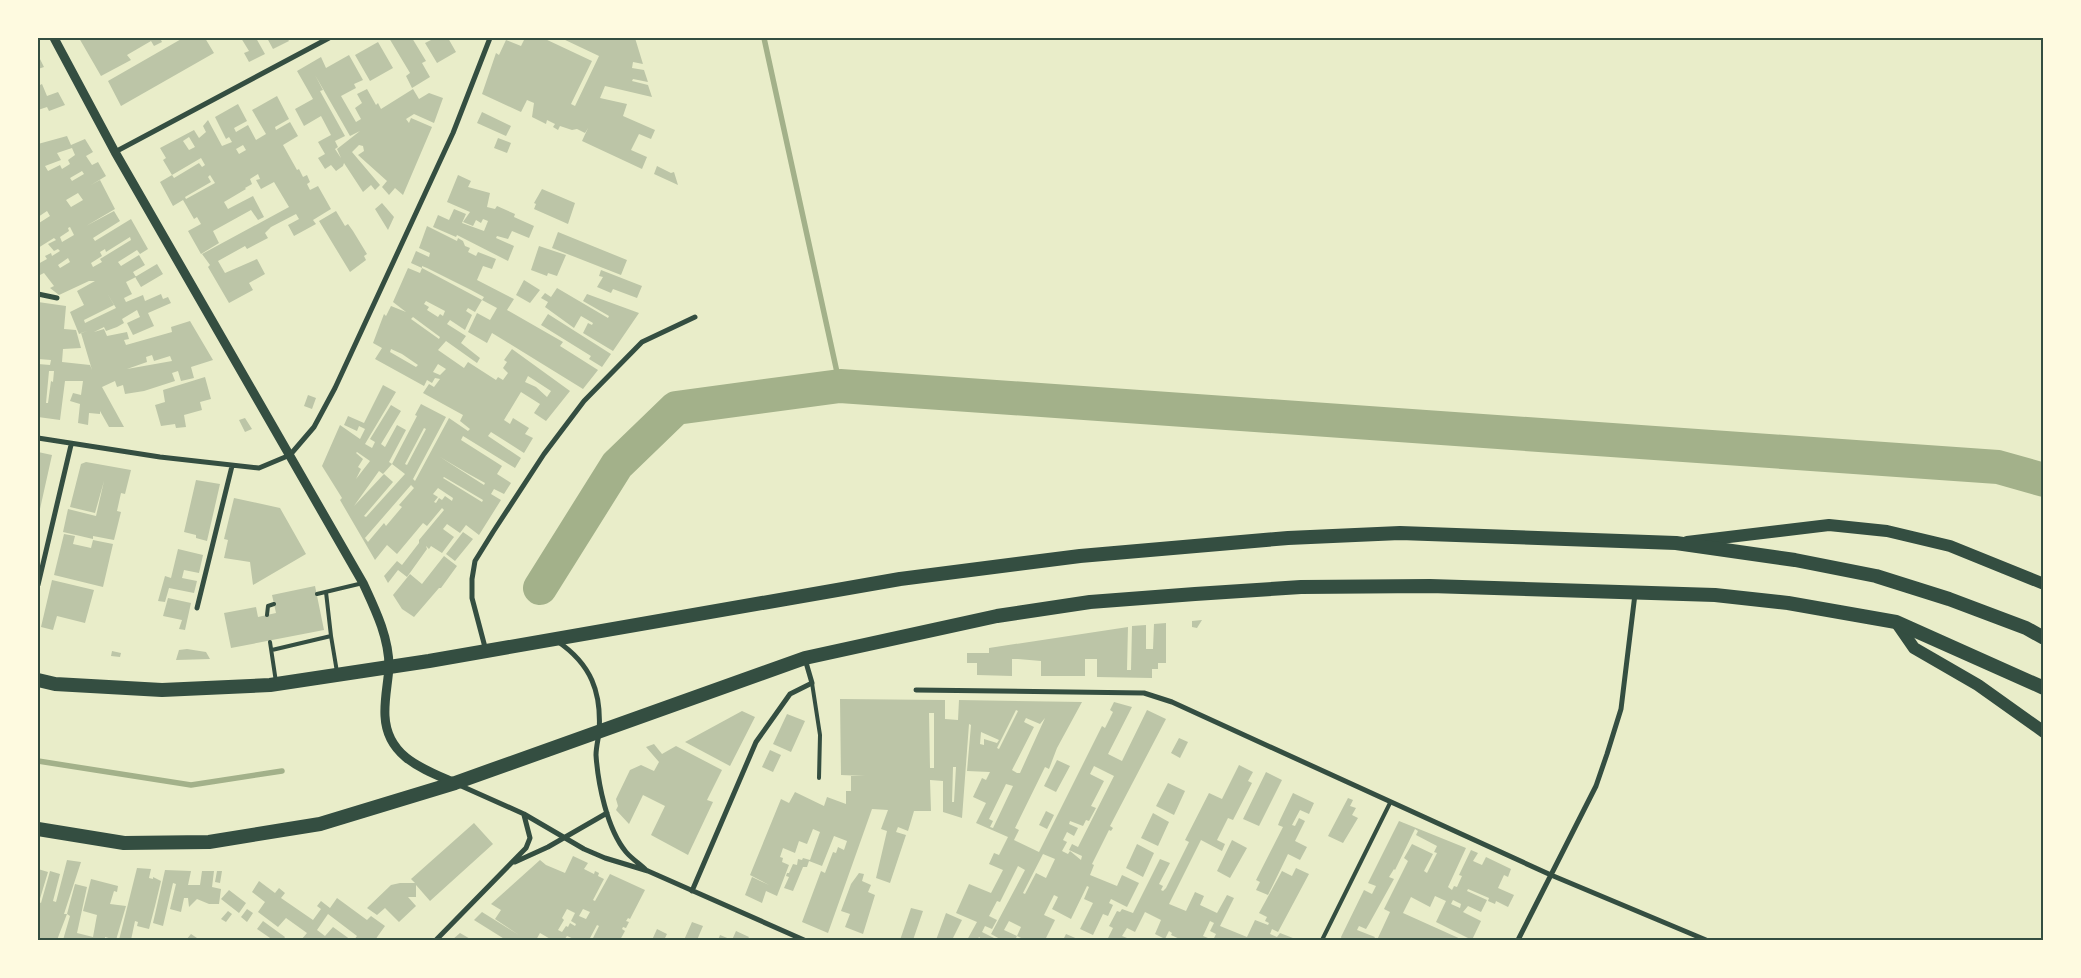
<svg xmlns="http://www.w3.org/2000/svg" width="2081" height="978" viewBox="0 0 2081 978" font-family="Signika,sans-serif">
  <rect width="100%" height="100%" fill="#e9edc9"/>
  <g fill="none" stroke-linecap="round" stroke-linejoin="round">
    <path stroke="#a3b18a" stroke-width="5.5" d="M764,38L840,386
      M38,761L191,785L282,771"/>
    <path stroke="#a3b18a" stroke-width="34" d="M540,588L617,465L676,408L840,386L1998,467L2044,480"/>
  </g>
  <path fill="#bcc5a7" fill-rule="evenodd" d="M79,38H160L162,42L154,46L151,41L127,55L131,60L101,76Z
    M183,38H205L214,53L121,106L108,81Z
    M241,38H256L265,54L249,62L244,53L249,51Z
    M267,38H287L289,41L273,49Z
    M389,38H412L426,61L422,63L430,77L412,88L406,76L410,73Z
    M432,38H448L456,52L437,63L425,43L433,39Z
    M525,38H543L592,61L571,104L575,106L599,56L561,38H635L643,64L633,62L632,68L644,70L648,82L633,79L632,81L648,85L652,97L605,86L600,98L627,104L623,116L655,130L651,139L639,134L631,150L647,157L642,169L582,141L588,128L585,133L577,129L572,130L560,126L558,130L553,127L555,124L547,120L546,124L532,117L534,103L527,100L521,112L482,94L496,53L499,55L506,40L521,46Z
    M378,42L393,68L370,81L355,55Z
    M38,55L44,67L38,69Z
    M349,55L363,80L354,84L356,88L341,96L356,122L361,119L355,108L362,103L357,94L367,89L376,105L378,103L381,109L413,89L419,99L429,93L443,98L434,123L414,114L406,119L409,123L411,118L432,127L403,195L395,188L389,195L382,187L387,181L358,155L364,151L363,146L359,145L352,152L380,185L375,190L371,185L363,192L344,163L343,166L336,171L331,165L325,169L318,158L325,154L318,142L331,135L321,116L304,126L295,109L313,99L297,71L321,57L326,68ZM315,75L350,136L360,131L337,149L341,158L335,149L338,147L335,141L345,136L320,91L323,90Z
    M42,84L47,96L58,92L65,105L49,111L47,107L38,110V86Z
    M277,96L289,119L275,127L276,130L290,122L298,136L283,145L297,170L299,169L303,177L307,175L310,182L307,184L310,190L318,186L331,209L313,220L316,224L294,236L288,225L299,219L296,214L271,227L265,233L268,238L247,249L245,246L218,261L225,273L257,259L265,274L249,283L253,290L229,303L208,267L210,265L202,254L289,207L274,182L261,189L256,180L260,179L258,174L250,179L252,184L245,188L246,189L224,202L228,209L253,196L264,217L258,220L251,210L213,231L219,243L201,254L188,231L201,224L197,217L194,219L183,200L173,206L160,182L172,175L174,178L199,163L202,167L205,165L201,158L172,175L163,160L166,158L160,148L194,130L199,138L206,132L203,126L208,120L222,146L232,142L229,137L226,139L215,117L238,104L247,121L234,128L236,132L248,125L256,140L266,134L252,110ZM189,137L195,147L189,150L183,141ZM243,145L246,150L239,154L236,149ZM210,175L215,183L186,199L185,197L211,182L208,177Z
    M482,112L511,126L506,136L477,123Z
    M67,136L71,145L85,139L93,152L86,156L92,165L98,162L106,176L91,185L100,180L115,209L86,226L114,211L120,221L93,238L95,241L131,219L148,249L140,254L137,250L118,262L121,266L139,255L145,265L133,272L136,277L126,282L132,294L124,298L126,302L143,295L145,301L161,294L163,299L168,297L171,303L148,313L154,326L133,335L127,323L140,317L137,310L122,319L124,323L117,327L106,331L104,327L94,332L104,329L107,336L127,332L129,339L124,340L126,345L172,332L171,327L190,321L213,360L191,367L194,378L181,381L178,371L172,373L175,381L144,391L125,394L123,385L117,387L115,381L102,387L124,427H109L100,411V414L89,413L88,425L78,423L80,404L70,401L73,393L81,395L83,381H65L60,420L38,417V364L50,365L51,360L38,359V302L66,306L64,329L76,330L81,348L63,349L62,362L90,365L92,370L81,333L87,331L79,334L70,312L84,305L77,291L95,281H89L59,295L50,288L54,286L44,273L40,275L38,272L39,269L38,264L47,259L45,256L51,253L52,256L60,251L58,249L54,251L48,244L56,240L54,238L38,248V220L39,223L50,216L47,211L38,217V144ZM72,148L75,155L68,160L70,164L62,169L60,165L48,171L45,166L61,160L57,153ZM82,171L84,174L72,181L70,178ZM78,193L83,200L71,207L66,200ZM70,227L74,235L62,242L60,237L69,231L68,228ZM130,237L131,240L100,259L102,262L93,267L91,263L102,256L100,252L105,249L106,252ZM68,258L70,262L60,268L58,265ZM107,293L116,308L85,323L84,320L114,305ZM152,355L154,361L170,356L172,361L127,369L147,362L146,357ZM49,371H54L53,382L51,381L48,403H46Z
    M498,138L511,143L507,153L494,148Z
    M657,166L671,173L674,172L678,185L654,174Z
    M458,175L471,181L468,187L490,193L487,207L495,209L497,206L515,214L514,217L534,226L529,238L512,231L508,239L497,236L496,238L514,246L508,261L457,235L456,237L433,227L438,215L449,220L454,209L466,214L462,223L484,231L488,221L483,219L481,223L476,220L473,226L463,222L470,212L447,202Z
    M542,189L575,203L568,224L534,209L536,204L534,203Z
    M382,203L394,217L388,230L375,209Z
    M336,211L345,226L348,224L353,231L367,254L364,256L366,260L350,272L319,221Z
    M427,226L457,241L458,238L463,241L465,246L470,248L468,252L476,256L478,252L496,259L492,269L483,266L477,280L514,299L507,310L563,342L560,346L598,370L583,389L492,333L487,343L468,332L477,313L490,320L497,308L482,300L484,297L471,290L427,268L422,266V268L411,263L416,251L429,257L430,253L419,248Z
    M558,232L627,260L621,275L552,248Z
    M539,246L566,255L557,276L548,273L547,276L531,270Z
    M157,264L163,274L141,287L135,277Z
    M408,268L420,273L422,268L482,300L475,312L468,308L466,311L472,315L465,330L450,320L447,324L466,336L461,343L480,358L477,363L446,341L438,350L464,368L468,362L496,380L498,377L503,380L508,373L503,368L507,362L504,360L512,349L570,391L546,421L534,413L540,404L521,392L504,420L510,424L513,418L529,428L525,434L533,438L524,453L491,432L488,436L521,458L515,468L463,436L461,440L502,466L497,474L511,483L504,494L494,489L491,494L501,500L479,535L466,525L460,533L447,524L443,529L454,537L442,553L431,546L429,549L426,546L427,549L407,577L398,570L388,583L384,576L397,561L402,565L419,543V540L444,510L442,508L427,526L423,523L397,554L387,545L375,560L340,500L342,498L322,466L340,425L360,439L365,429L359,426L357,431L344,425L348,416L364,423L383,385L396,392L365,444L372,448L375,442L370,439L391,405L401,411L381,444L385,447L397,425L406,430L389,462L392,464L383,474L379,471L354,506L384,474L393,482L364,516L366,517L405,474L392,464L417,416L415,415L421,404L446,417L413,479L415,481L449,418L468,431L470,429L460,421L463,415L423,393L429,384L434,387L440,379L435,378L432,383L427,380L424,386L375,359L382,348L373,343L384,314L386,316L391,306L406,312L393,302ZM426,301L445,311L443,316L440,314L438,317L427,310L429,307L424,304ZM413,317L440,337L439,339L411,319ZM391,349L402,354L418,365L416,367L390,352ZM438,364L446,369L440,375L433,372ZM528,376L551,391L547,397L536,387L525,382ZM424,428L426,429L407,465L405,464ZM357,452L370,461L356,479L361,469L358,467L363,459L356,453ZM440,457L467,473L485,483L484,485ZM444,477L483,500L482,502L443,478ZM411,485L414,488L399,505L402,507L386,526L384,523L368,542L365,538ZM438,488L453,498L452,501L445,496L442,500L439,498L436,503L434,502L438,497L433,494Z
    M601,270L642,286L637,298L613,289L611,293L597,287L603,277L599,276Z
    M524,280L540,290L530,303L516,295Z
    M557,288L608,318L609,316L583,301L587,294L639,313L613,351L583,333L588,323L592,325L593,323L581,316L574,328L545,307L548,302L541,298L545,293L551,297Z
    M548,314L611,354L602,367L589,359L591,356L541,325Z
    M205,377L211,399L200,402L202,410L184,415L186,427L176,428L175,424L161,426L155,405L165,402L163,390Z
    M308,395L316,398L312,409L304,406Z
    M245,418L252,429L245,432L239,420Z
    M38,452L52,455L38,518Z
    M86,462L131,470L125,494L121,493L117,511L121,512L114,540L93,536V539L63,532L68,509L96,516L104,481L95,513L70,507L81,464Z
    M196,480L220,484L207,541L196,538V535L184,532Z
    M234,498L280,508L306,554L253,585L250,562L224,558L228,540L224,539Z
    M463,532L473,539L455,561L446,554Z
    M64,534L75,536L73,544L91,548L93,540L113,544L103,587L54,575Z
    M178,549L203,555L199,573L184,570L182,578L197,581L194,593L169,588L165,602L158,601L165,576L171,578Z
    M444,556L457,566L441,588H439L414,617L402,609L393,595L410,574L422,584Z
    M52,580L94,590L85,623L57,616L53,630L41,627Z
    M315,586L324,630L231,648L224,613L256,607L258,617L276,613L272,595Z
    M168,598L191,603L185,630L179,629L182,620L163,616Z
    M1202,620L1197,628L1192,627V621Z
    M1166,623V663H1158V669H1152V678L1097,677V659H1085V676H1041V661L1018,659H1012V676L977,675V663H967V653H989V648L1128,627L1127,670H1131L1132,626L1146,625V649H1153L1154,624Z
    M187,649L206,652L210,659L176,660L179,650Z
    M112,651L121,653L120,657L111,656Z
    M840,699L945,700V719L958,720L959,700L1082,702L1057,748L1049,769L1045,767L1015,828L1019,830L1014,840L1039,852L1102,726L1105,728L1113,712L1110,710L1114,702L1132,707L1108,754L1122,761L1147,710L1166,719L1110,826L1113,828L1111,831L1109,830L1092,864L1094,865L1090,875L1117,886L1122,875L1139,883L1127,907L1111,899L1109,903L1113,905L1108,916L1103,914L1093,935L1080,929L1093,903L1084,899L1089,887L1087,886L1071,919L1052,909L1058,897L1054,895L1044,915L1055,920L1045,940H1025L1017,936L1021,927L1009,921L1004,930L1017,936L1015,940H999L1000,939L991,934L1025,870L1018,866L1000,902L997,901L989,916L997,920L992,929L985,926L982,932L994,938L993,940H983L979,937L977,940H967L977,922L956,913L969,884L991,893L1003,870L989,864L994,853L999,855L1008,837L976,823L986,803L973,797L982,778L986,780L990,772L967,771L971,725L969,724L962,818L943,812V781L930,780L931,811H914L908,831L898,827L896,832L906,835L890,883L876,878L887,831L881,829L888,810L872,809L828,933L802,922L821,871L825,873L833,852L836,853L838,847L844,850L847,841L834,836L822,866L809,861L807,867H803L793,891L784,888L789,877L786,876L787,873H789L793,864L797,865L798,859L802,860L803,858L810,860L820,832L813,829L807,844L799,841L795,853L783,848L780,857L783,858L782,862L789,865L777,896L766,891L762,903L745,895L752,877L769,885L750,875L781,799L789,803L795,792L824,806L827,797L846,804V791H851V776H865L841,775ZM1016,710L1018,711L999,749L997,748ZM929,713H934V768H930ZM1026,718L1040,724L1045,718L1020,773H1017L1012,770L1034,727L1024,722ZM981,732L999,740L997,743L984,739V745L980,744ZM1094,766L1114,776L1078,847L1072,844L1069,850L1082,856L1081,860L1070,851L1068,854L1062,851L1067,842L1063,840L1067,832L1074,836L1078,828L1069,824L1070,821L1083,826L1086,820L1089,821L1096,808L1091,806L1104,781L1090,774ZM953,767H956L954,802H952ZM1006,784L1013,786L993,828L990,827L993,821L989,819ZM1043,854L1055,859L1046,878L1036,873L1025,894L1023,893Z
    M742,711L755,717L730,766L685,742Z
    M787,714L805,721L791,752L773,744Z
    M1179,738L1188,742L1180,758L1171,753Z
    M654,744L662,754L676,746L722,770L707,800L713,802L688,855L651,835L665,806L643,795L629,824L616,810L618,806L616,799L630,770L641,765L654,771L659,762L646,747Z
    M770,750L781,755L773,772L762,767Z
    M1057,760L1070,766L1056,792L1044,786Z
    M1239,765L1253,772L1248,781L1252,783L1233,820L1228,818L1217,840L1225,844L1222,851L1201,840L1169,904L1186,911L1195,892L1204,896L1200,905L1217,913L1227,895L1234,898L1220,926L1247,937L1255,920L1268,925L1269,923L1265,921L1267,917L1259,913L1282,871L1292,876L1296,868L1309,874L1278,932L1272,929L1270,934L1277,937L1280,933L1298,940H1182L1171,935L1172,933L1169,931L1165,939L1155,934L1161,920L1145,912L1135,932L1127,928L1122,936L1132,940H1107L1113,928L1109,926L1117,911L1120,912L1122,909L1133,913L1160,859L1170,863L1159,884L1163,886L1161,890L1163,891L1166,888L1189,842L1185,840L1209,793L1222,799ZM1210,921L1214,923L1210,931L1216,934L1213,940L1203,936Z
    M1266,772L1282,780L1259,826L1243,819Z
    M1168,783L1185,791L1174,815L1156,806Z
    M1293,793L1314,803L1309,814L1300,810L1292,825L1295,826L1299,818L1305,821L1295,841L1307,847L1300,860L1288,854L1268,895L1256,890L1260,882L1256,880L1283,827L1278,825L1280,820Z
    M1348,798L1353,800L1350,806L1356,808L1352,815L1358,818L1343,843L1328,836Z
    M1046,811L1054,815L1047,829L1039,825Z
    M1153,813L1169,822L1158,846L1141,838Z
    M1399,821L1466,848L1448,887L1452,890L1454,886L1457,887L1462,876L1459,875L1471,850L1478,853L1473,861L1482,865L1486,857L1511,869L1508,877L1504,875L1498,888L1514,895L1508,907L1496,901L1495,904L1488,901L1489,898L1468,889L1467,891L1487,900L1481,912L1468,906L1463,912L1481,921L1472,940L1436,922L1446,901L1435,896L1430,907L1411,897L1403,913L1463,940H1377L1390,912L1384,909L1408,861L1404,858L1412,844L1433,854L1424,871L1427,873L1437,853L1434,852L1437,846L1416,835L1418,831L1415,829L1395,870L1394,869L1389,877L1394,879L1369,924L1366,929L1359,926L1357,930L1375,937L1373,940H1342L1341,937L1364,890L1372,894L1376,886L1368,883ZM1453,900L1461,904L1460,908L1451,904Z
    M474,823L493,844L430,901L416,885V897H408L416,906L399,922L385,908L377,915L367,908L391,885L400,883H415L411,879Z
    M1232,840L1247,848L1230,878L1217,871Z
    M1137,844L1154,853L1143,877L1126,868Z
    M573,856L588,863L584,869L594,874L595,871L599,873L598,876L604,879L593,900L595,901L610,874L645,890L630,919L628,918L626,921L629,922L626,928L623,927L622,929L625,931L620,940H592L599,926L597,925L589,940H576L567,936L564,940H552L540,933L536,940H506L474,920L482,912L519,935L495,919L501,910L491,904L540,860L546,865L565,873ZM567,909L575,913L571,921L576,924L575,926L570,923L568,927L566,926L562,932L558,930L564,920L562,918ZM583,909L590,912L586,919L579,916Z
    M67,860L81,862L64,914H67L75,884L87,887L77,933L93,937L97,915L83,911L91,879L118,886L117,892L114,891L110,904L126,906L116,940L105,937V940H63L70,916L67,914L57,940L38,939V869L48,872L39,902L41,903L50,871L60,874L53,901L56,902Z
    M137,868L151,869L149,878L153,879V877L161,881L155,906L149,929L137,926L138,922L135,921L131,940H119Z
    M165,870L191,871L188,885H200L202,871H214L212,887L221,889L219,904H209L197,899L189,907L188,898H184L181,912L170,909L176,884L173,883L163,926L153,923Z
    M217,871H222L220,883L215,882Z
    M859,873L864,874L862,881L871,885L868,892L875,895L863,934L845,927L850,914L841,911L851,884Z
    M259,881L275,893L279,888L285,893L281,898L313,920L321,909L317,906L321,901L330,908L337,898L367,920L371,916L385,926L375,940H354L357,936L328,914L317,930L325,936L333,927L351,940H301L307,933L286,918L278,927L258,912L265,902L252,892Z
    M229,890L246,903L239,913L221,899Z
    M911,908L923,911L913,940H900Z
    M247,909L253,913L247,922L241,917Z
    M228,911L232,914L226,922L221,919Z
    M946,913L962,920L952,940H936Z
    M263,921L285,937L283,940H273L257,929Z
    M692,922L703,926L697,940H684Z
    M657,929L667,934L664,940H652Z
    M736,931L749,937L747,940H718L720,935L732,940Z
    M460,933L472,940H452Z
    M191,934L200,940H186Z
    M1066,934L1080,940H1063Z"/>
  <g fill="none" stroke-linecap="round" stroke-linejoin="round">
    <path stroke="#344e41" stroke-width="4" d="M326,592L331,636
      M317,594L363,583
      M267,615L268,606L274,604
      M270,642L276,682
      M272,650L331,636L337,672
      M812,683L820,735L819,778
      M1322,940L1390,803"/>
    <path stroke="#344e41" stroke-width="5" d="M115,152L329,38
      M38,294L57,298
      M38,438L160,457L259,468L290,455L314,427L335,388L453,133L490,38
      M38,585L71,445
      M197,608L232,466
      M557,641C591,664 602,692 599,733C598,740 596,748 596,755C598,784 607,829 626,852C632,859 640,864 646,870
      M486,651L472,598V579L475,561L493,532L544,454L584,401L642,342L695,317
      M916,690L1144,693L1172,702L1551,875L1706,940
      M459,785L524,814L584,849L605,858L648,871L804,940
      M515,862L548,847L607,813
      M692,891L756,742L790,694L812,683L805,659
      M436,940L526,848L530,838L524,815
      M1518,940L1596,786L1607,754L1621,709L1635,594"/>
    <path stroke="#344e41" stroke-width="9" d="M54,38L115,152L363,583C375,609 389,637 389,667C388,683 384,700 385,716C387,757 423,769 455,783"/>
    <path stroke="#344e41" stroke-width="12" d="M1687,542L1829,525L1887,531L1950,546L2044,584
      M1896,622L1914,648L1978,685L2044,732"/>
    <path stroke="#344e41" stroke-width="14" d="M38,680L55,684L162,690L270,685L429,661L900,579L1080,556L1288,538L1400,533L1676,543L1795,560L1876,576L1949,599L2026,628L2044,638
      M38,829L124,843L209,842L320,824L455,783L805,658L997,616L1090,602L1195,594L1301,587L1430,586L1715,595L1788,603L1896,622L2044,688"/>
  </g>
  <rect width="2081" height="978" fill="none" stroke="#fefae0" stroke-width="78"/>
  <rect x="39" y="39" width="2003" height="900" fill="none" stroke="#344e41" stroke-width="2"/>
</svg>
